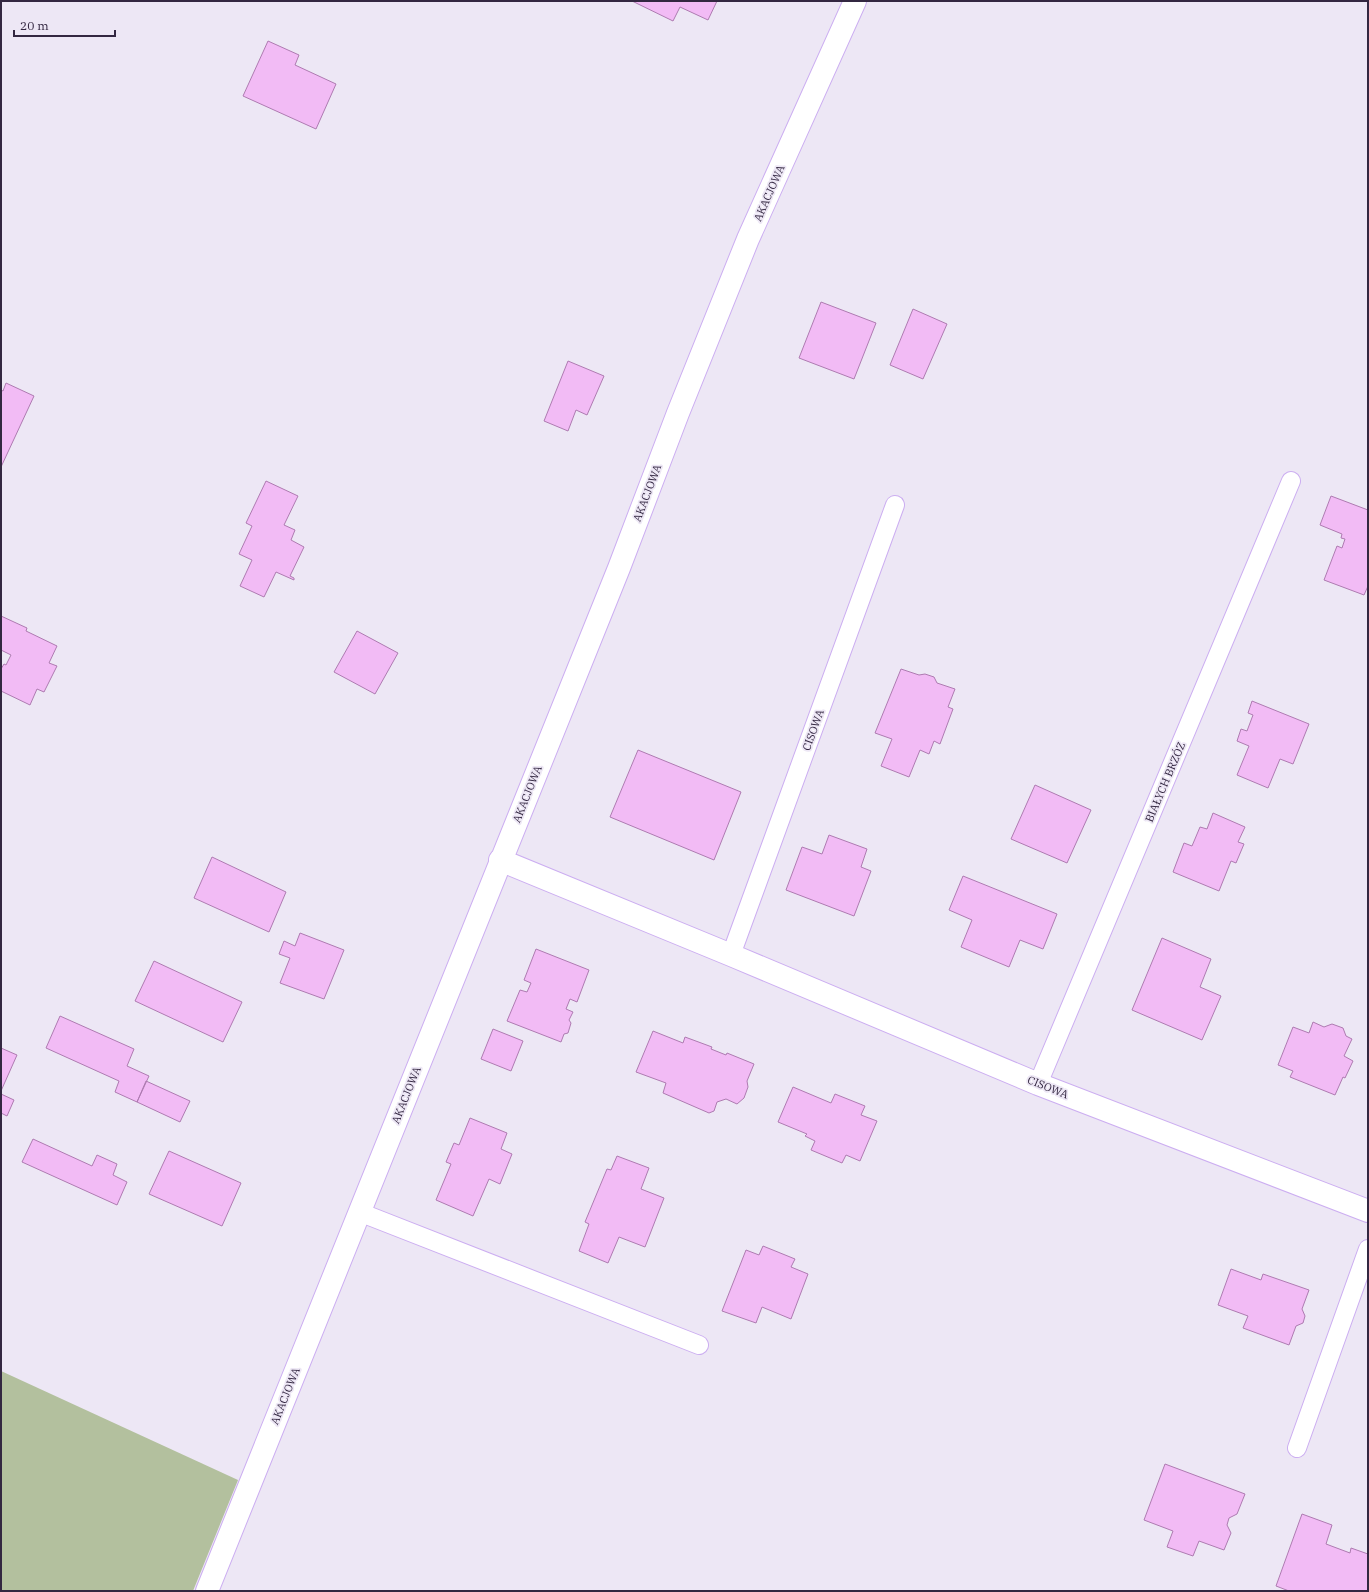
<svg xmlns="http://www.w3.org/2000/svg" width="1369" height="1592" viewBox="0 0 1369 1592" font-family="'IBM Plex Serif',serif">
  <rect width="100%" height="100%" fill="#ede7f5"/>
  <path fill="#b3c09e" d="M1,1371L238,1480L193,1591H1Z"/>
  <path fill="#f2bbf5" stroke="#ae7bb1" d="M632,1H717L708,20L680,7L673,21Z
    M268,41L299,55L295,65L336,84L316,129L243,96Z
    M821,302L876,323L854,379L799,358Z
    M913,309L947,324L923,379L890,365Z
    M568,361L604,376L587,415L576,410L568,431L544,421Z
    M6,383L34,396L1,467V390L3,391Z
    M266,481L298,496L284,525L295,530L291,540L304,547L290,576L294,578V580L276,572L264,597L240,586L252,560L239,554L252,526L246,523Z
    M1331,496L1368,510V586L1364,595L1324,580L1337,546L1342,548L1345,539L1341,538L1342,534L1320,525Z
    M1,616L27,628L26,631L57,646L49,663L57,666L44,692L37,689L30,705L1,691V669L4,664L6,665L11,655L1,650Z
    M357,631L398,653L375,694L334,672Z
    M901,669L919,675L925,674L934,677L937,683L955,689L948,707L953,709L940,744L934,741L929,754L920,750L909,777L881,766L892,739L875,733Z
    M1252,701L1309,724L1293,764L1280,759L1268,788L1237,775L1249,746L1237,741L1241,729L1247,731L1253,715L1248,713Z
    M638,750L741,792L714,860L610,817Z
    M1035,785L1091,810L1067,863L1011,839Z
    M1213,813L1245,827L1238,842L1244,844L1236,863L1231,861L1219,891L1173,872L1184,843L1192,846L1200,827L1207,829Z
    M829,835L867,849L861,867L871,871L854,916L786,890L802,847L822,854Z
    M212,857L286,892L269,932L194,898Z
    M963,876L1057,914L1043,949L1020,940L1009,967L961,947L972,920L949,910Z
    M300,933L344,950L324,999L280,983L290,958L279,954L284,941L295,946Z
    M1162,938L1211,959L1200,987L1221,996L1202,1040L1132,1010Z
    M536,949L589,970L577,1002L570,999L566,1009L573,1012L569,1020L571,1023L568,1033L564,1034L561,1042L507,1021L520,990L527,992L531,983L524,980Z
    M154,961L242,1002L223,1042L135,1001Z
    M60,1016L134,1049L127,1066L149,1076L137,1102L115,1092L119,1081L46,1048Z
    M1313,1022L1324,1027L1332,1024L1343,1028L1346,1036L1352,1039L1344,1056L1353,1061L1345,1078L1343,1077L1335,1095L1290,1077L1293,1071L1278,1065L1293,1027L1309,1033Z
    M493,1029L523,1041L511,1071L481,1059Z
    M653,1031L683,1043L685,1037L712,1047L711,1049L726,1055L727,1053L754,1064L747,1081L748,1087L744,1098L737,1104L726,1099L717,1102L714,1111L709,1113L663,1093L666,1083L636,1072Z
    M1,1048L17,1055L1,1091Z
    M146,1081L190,1101L180,1122L137,1102Z
    M793,1087L831,1103L835,1094L865,1106L861,1115L877,1121L860,1161L846,1155L842,1163L811,1150L815,1141L805,1136L807,1134L778,1122Z
    M1,1094L14,1100L7,1116L1,1113Z
    M470,1118L507,1133L501,1149L512,1154L500,1184L489,1179L473,1216L436,1200L451,1164L446,1162L454,1143L459,1145Z
    M33,1139L92,1166L97,1155L117,1164L113,1175L127,1182L117,1205L22,1162Z
    M169,1151L241,1183L222,1226L149,1194Z
    M617,1156L649,1168L641,1189L664,1198L645,1247L619,1237L608,1263L579,1251L589,1224L585,1222L607,1169L611,1170Z
    M763,1246L795,1259L791,1267L808,1274L791,1319L762,1307L756,1323L722,1311L746,1250L759,1255Z
    M1231,1269L1261,1280L1263,1274L1309,1290L1302,1309L1305,1316L1303,1323L1296,1326L1289,1345L1243,1328L1248,1316L1218,1305Z
    M1165,1464L1245,1494L1237,1514L1229,1518L1227,1525L1231,1533L1224,1550L1199,1541L1193,1556L1167,1547L1173,1531L1144,1520Z
    M1302,1514L1332,1525L1326,1544L1350,1553L1351,1548L1368,1554V1591H1289L1276,1586Z"/>
  <g fill="none" stroke-linecap="round" stroke-linejoin="round">
    <defs>
      <path id="service" d="M731,955L895,505
        M1038,1084L1291,481
        M359,1212L699,1345
        M1297,1448L1368,1249"/>
      <path id="minor" d="M500,860L731,955L1038,1084L1368,1211
        M207,1591L619,568L678,413L748,239L855,1"/>
    </defs>
    <use href="#service" stroke="#ccaef1" stroke-width="20"/>
    <use href="#minor" stroke="#ccaef1" stroke-width="24"/>
    <use href="#service" stroke="#fff" stroke-width="18"/>
    <use href="#minor" stroke="#fff" stroke-width="22"/>
  </g>
  <g text-anchor="middle" dominant-baseline="central" stroke-width="3.5" stroke-linejoin="round" paint-order="stroke">
    <g font-size="11" fill="#332741" stroke="#ede7f5">
      <text transform="translate(769 193) rotate(-66)">AKACJOWA</text>
      <text transform="translate(647 493) rotate(-69)">AKACJOWA</text>
      <text transform="translate(813 730) rotate(-70)">CISOWA</text>
      <text transform="translate(1165 782) rotate(-67)">BIAŁYCH BRZÓZ</text>
      <text transform="translate(527 794) rotate(-68)">AKACJOWA</text>
      <text transform="translate(1048 1087) rotate(22)">CISOWA</text>
      <text transform="translate(406 1095) rotate(-68)">AKACJOWA</text>
      <text transform="translate(285 1396) rotate(-68)">AKACJOWA</text>
    </g>
  </g>
  <rect width="1369" height="1592" fill="none" stroke="#332741" stroke-width="4"/>
  <path d="M14 30v6h101v-6" fill="none" stroke="#332741" stroke-width="2"/>
  <text x="20" y="30" font-size="12" fill="#332741" stroke="#ede7f5" stroke-width="3" paint-order="stroke">20 m</text>
</svg>
